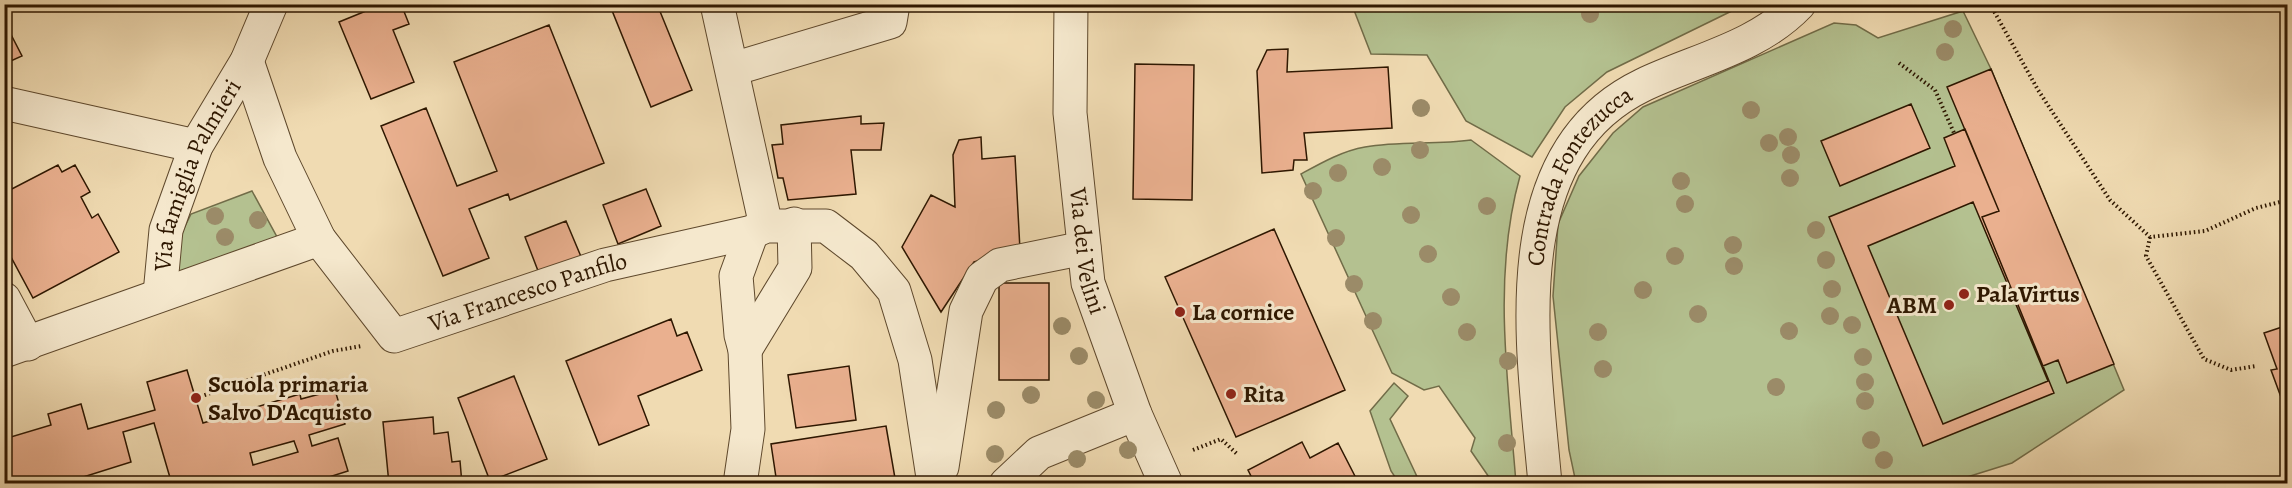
<svg xmlns="http://www.w3.org/2000/svg" width="2292" height="488" viewBox="0 0 2292 488" font-family="Alegreya,serif">
  <rect width="100%" height="100%" fill="#f0dbb2"/>
  <filter id="stains"><feTurbulence type="fractalNoise" baseFrequency=".00333" numOctaves="4"/><feColorMatrix values="0 0 0 0 .2 0 0 0 0 .09 0 0 0 0 .02 0 0 0 .5 -.17"/></filter>
  <radialGradient id="worn" r=".72"><stop offset=".6" stop-color="#630" stop-opacity="0"/><stop offset="1" stop-color="#630" stop-opacity=".3"/></radialGradient>
  <path fill="#b4c190" stroke="#716c48" stroke-width="1.5" d="M1352,5H1744L1607,72L1565,107L1532,157L1466,121L1427,55L1371,54Z
    M1963,11L1991,69L2124,390L2012,463L1948,483H1921L1911,477L1899,484L1576,483L1569,450L1553,296L1558,224L1579,176L1613,133L1643,107L1834,23L1856,25L1878,38Z
    M1471,140L1520,176C1492,276 1508,381 1516,483H1493L1471,451L1475,438L1439,386L1424,390L1392,373L1301,174C1321,163 1342,151 1365,147C1400,141 1436,145 1471,140Z
    M252,191L277,237L176,279L167,263L191,214Z
    M1394,383L1408,396L1390,419L1420,483H1399L1391,471L1370,411Z"/>
  <path fill="#eab08f" stroke="#2e1700" stroke-width="1.5" fill-rule="evenodd" d="M383,4H401L409,24L393,30L414,82L371,99L339,22Z
    M619,4H657L692,90L651,107L611,8Z
    M4,21L22,56L4,64Z
    M549,25L604,163L510,200L508,194L469,209L489,258L443,276L381,126L426,108L457,186L497,171L454,62Z
    M1288,49L1287,72L1388,67L1392,128L1304,133L1307,160H1294L1293,170L1262,173L1257,71L1267,50Z
    M1135,64L1194,65L1192,200L1133,199Z
    M1991,69L2114,364L2067,383L2058,360L2043,366L1982,217L1999,211L1947,87Z
    M1911,104L1930,148L1840,186L1821,141Z
    M861,116V124L884,123L881,150H851L856,194L788,200L783,178H778L772,145L783,144L781,125Z
    M1965,129L1999,211L1982,217L2054,393L1923,446L1829,217L1955,166L1944,138Z
    M981,137L982,159L1015,156L1020,250L974,262L941,312L902,247L931,195L955,207L953,155L959,140Z
    M58,165L62,172L75,165L90,192L81,197L92,218L98,214L119,252L33,298L4,244V193Z
    M646,189L661,226L618,244L603,205Z
    M1973,202L2048,381L1943,424L1868,246Z
    M566,221L582,259L540,276L525,237Z
    M1274,229L1345,390L1236,437L1165,277Z
    M999,283H1049V380H999Z
    M671,319L677,336L687,332L702,370L638,396L649,425L599,445L566,361Z
    M2288,320V407L2285,408L2271,370L2277,369L2264,333L2285,326L2283,322Z
    M849,366L856,420L796,428L788,375Z
    M187,370L203,423L300,394L301,399L335,390L345,424L309,435L312,446L338,438L348,471L307,484H184L182,478L171,481L154,423L123,432L131,462L61,484H4V439L51,425L48,414L81,404L88,429L155,410L147,382ZM294,441L298,452L253,465L250,453Z
    M514,376L547,459L490,481L458,398Z
    M433,417L434,434L448,432L452,462L460,461L462,484H389L383,422Z
    M886,426L896,484H777L771,444Z
    M1302,442L1310,458L1338,443L1359,484H1255L1248,470Z"/>
  <g fill="none" stroke-linecap="round" stroke-linejoin="round">
    <defs>
      <g id="minor">
        <path d="M717,4L766,226"/>
        <path id="s1" d="M1071,4L1070,113L1088,283L1135,414L1166,484"/>
        <path id="s2" d="M247,61L280,158L319,239L394,336L605,265L752,232L766,226H826L864,255L894,291L915,360L934,484"/>
        <path d="M733,69L890,22L893,4"/>
        <path d="M8,104L196,146"/>
        <path id="s3" d="M160,294L166,230L196,146L247,61L271,4"/>
        <path d="M4,299L28,344"/>
        <path d="M745,350L795,268L794,224"/>
        <path d="M4,351L319,239"/>
        <path d="M942,467L966,311L982,278L1000,265L1084,248"/>
        <path d="M740,484L748,429L745,350L741,335L736,276L752,232"/>
        <path d="M1006,484L1039,453L1135,414"/>
        <path id="s4" d="M1545,484C1534,353 1498,155 1643,85C1695,60 1757,48 1799,4"/>
      </g>
    </defs>
    <use href="#minor" stroke="#5e482c" stroke-width="35"/>
    <path stroke="#2e1700" stroke-width="4" stroke-dasharray="1.5 3" stroke-linecap="butt" d="M1990,4L2038,90L2110,200L2150,237L2205,231L2256,208L2288,200
      M1899,63L1935,90L1954,133
      M2150,237L2146,256L2204,359L2231,370L2256,366
      M196,398L333,351L362,346
      M1193,450L1221,439L1237,454"/>
    <use href="#minor" stroke="#f5e8cd" stroke-width="33"/>
  </g>
  <g fill="#9b8b68">
    <circle cx="1590" cy="14" r="9"/>
    <circle cx="1953" cy="29" r="9"/>
    <circle cx="1945" cy="52" r="9"/>
    <circle cx="1421" cy="108" r="9"/>
    <circle cx="1751" cy="110" r="9"/>
    <circle cx="1788" cy="137" r="9"/>
    <circle cx="1769" cy="143" r="9"/>
    <circle cx="1420" cy="150" r="9"/>
    <circle cx="1791" cy="155" r="9"/>
    <circle cx="1382" cy="167" r="9"/>
    <circle cx="1338" cy="173" r="9"/>
    <circle cx="1790" cy="178" r="9"/>
    <circle cx="1681" cy="181" r="9"/>
    <circle cx="1313" cy="191" r="9"/>
    <circle cx="1685" cy="204" r="9"/>
    <circle cx="1487" cy="206" r="9"/>
    <circle cx="1411" cy="215" r="9"/>
    <circle cx="215" cy="216" r="9"/>
    <circle cx="258" cy="220" r="9"/>
    <circle cx="1816" cy="230" r="9"/>
    <circle cx="225" cy="237" r="9"/>
    <circle cx="1336" cy="238" r="9"/>
    <circle cx="1733" cy="245" r="9"/>
    <circle cx="1428" cy="254" r="9"/>
    <circle cx="1675" cy="256" r="9"/>
    <circle cx="1826" cy="260" r="9"/>
    <circle cx="1734" cy="266" r="9"/>
    <circle cx="1354" cy="284" r="9"/>
    <circle cx="1832" cy="289" r="9"/>
    <circle cx="1643" cy="290" r="9"/>
    <circle cx="1451" cy="297" r="9"/>
    <circle cx="1698" cy="314" r="9"/>
    <circle cx="1830" cy="316" r="9"/>
    <circle cx="1373" cy="321" r="9"/>
    <circle cx="1852" cy="325" r="9"/>
    <circle cx="1062" cy="326" r="9"/>
    <circle cx="1789" cy="331" r="9"/>
    <circle cx="1467" cy="332" r="9"/>
    <circle cx="1598" cy="332" r="9"/>
    <circle cx="1079" cy="356" r="9"/>
    <circle cx="1863" cy="357" r="9"/>
    <circle cx="1508" cy="361" r="9"/>
    <circle cx="1603" cy="369" r="9"/>
    <circle cx="1865" cy="382" r="9"/>
    <circle cx="1776" cy="387" r="9"/>
    <circle cx="1031" cy="395" r="9"/>
    <circle cx="1096" cy="400" r="9"/>
    <circle cx="1865" cy="401" r="9"/>
    <circle cx="996" cy="410" r="9"/>
    <circle cx="1871" cy="440" r="9"/>
    <circle cx="1507" cy="443" r="9"/>
    <circle cx="1128" cy="450" r="9"/>
    <circle cx="995" cy="454" r="9"/>
    <circle cx="1077" cy="459" r="9"/>
    <circle cx="1884" cy="460" r="9"/>
  </g>
  <g fill="#8f2418" stroke="#f5e8cd" stroke-width="2">
    <circle cx="1964" cy="294" r="6"/>
    <circle cx="1949" cy="305" r="6"/>
    <circle cx="1180" cy="312" r="6"/>
    <circle cx="1231" cy="394" r="6"/>
    <circle cx="196" cy="398" r="6"/>
  </g>
  <g text-anchor="middle" dominant-baseline="central" stroke-width="6" stroke-linejoin="round" paint-order="stroke">
    <g font-size="24" fill="#2e1700" stroke="#f5e8cd">
      <text stroke="none"><textPath href="#s3" startOffset="126">Via famiglia Palmieri</textPath></text>
      <text stroke="none"><textPath href="#s4" startOffset="322">Contrada Fontezucca</textPath></text>
      <text stroke="none"><textPath href="#s1" startOffset="248">Via dei Velini</textPath></text>
      <text stroke="none"><textPath href="#s2" startOffset="456">Via Francesco Panfilo</textPath></text>
    </g>
    <g font-size="24" font-weight="bold" fill="#2e1700" stroke="#f5e8cd" text-anchor="start">
      <text x="1976" y="294">PalaVirtus</text>
      <text x="1937" y="305" text-anchor="end">ABM</text>
      <text x="1192" y="312">La cornice</text>
      <text x="208" y="384">Scuola primaria<tspan x="208" dy="28">Salvo D'Acquisto</tspan></text>
      <text x="1243" y="394">Rita</text>
    </g>
  </g>
  <rect width="2292" height="488" fill="none" stroke="#f0dbb2" stroke-width="24"/>
  <rect x="6" y="6" width="2280" height="476" fill="none" stroke="#2e1700" stroke-width="3"/>
  <rect x="12" y="12" width="2268" height="464" fill="none" stroke="#2e1700" stroke-width="1.5"/>
  <rect width="100%" height="100%" filter="url(#stains)"/>
  <rect width="100%" height="100%" fill="url(#worn)"/>
</svg>
